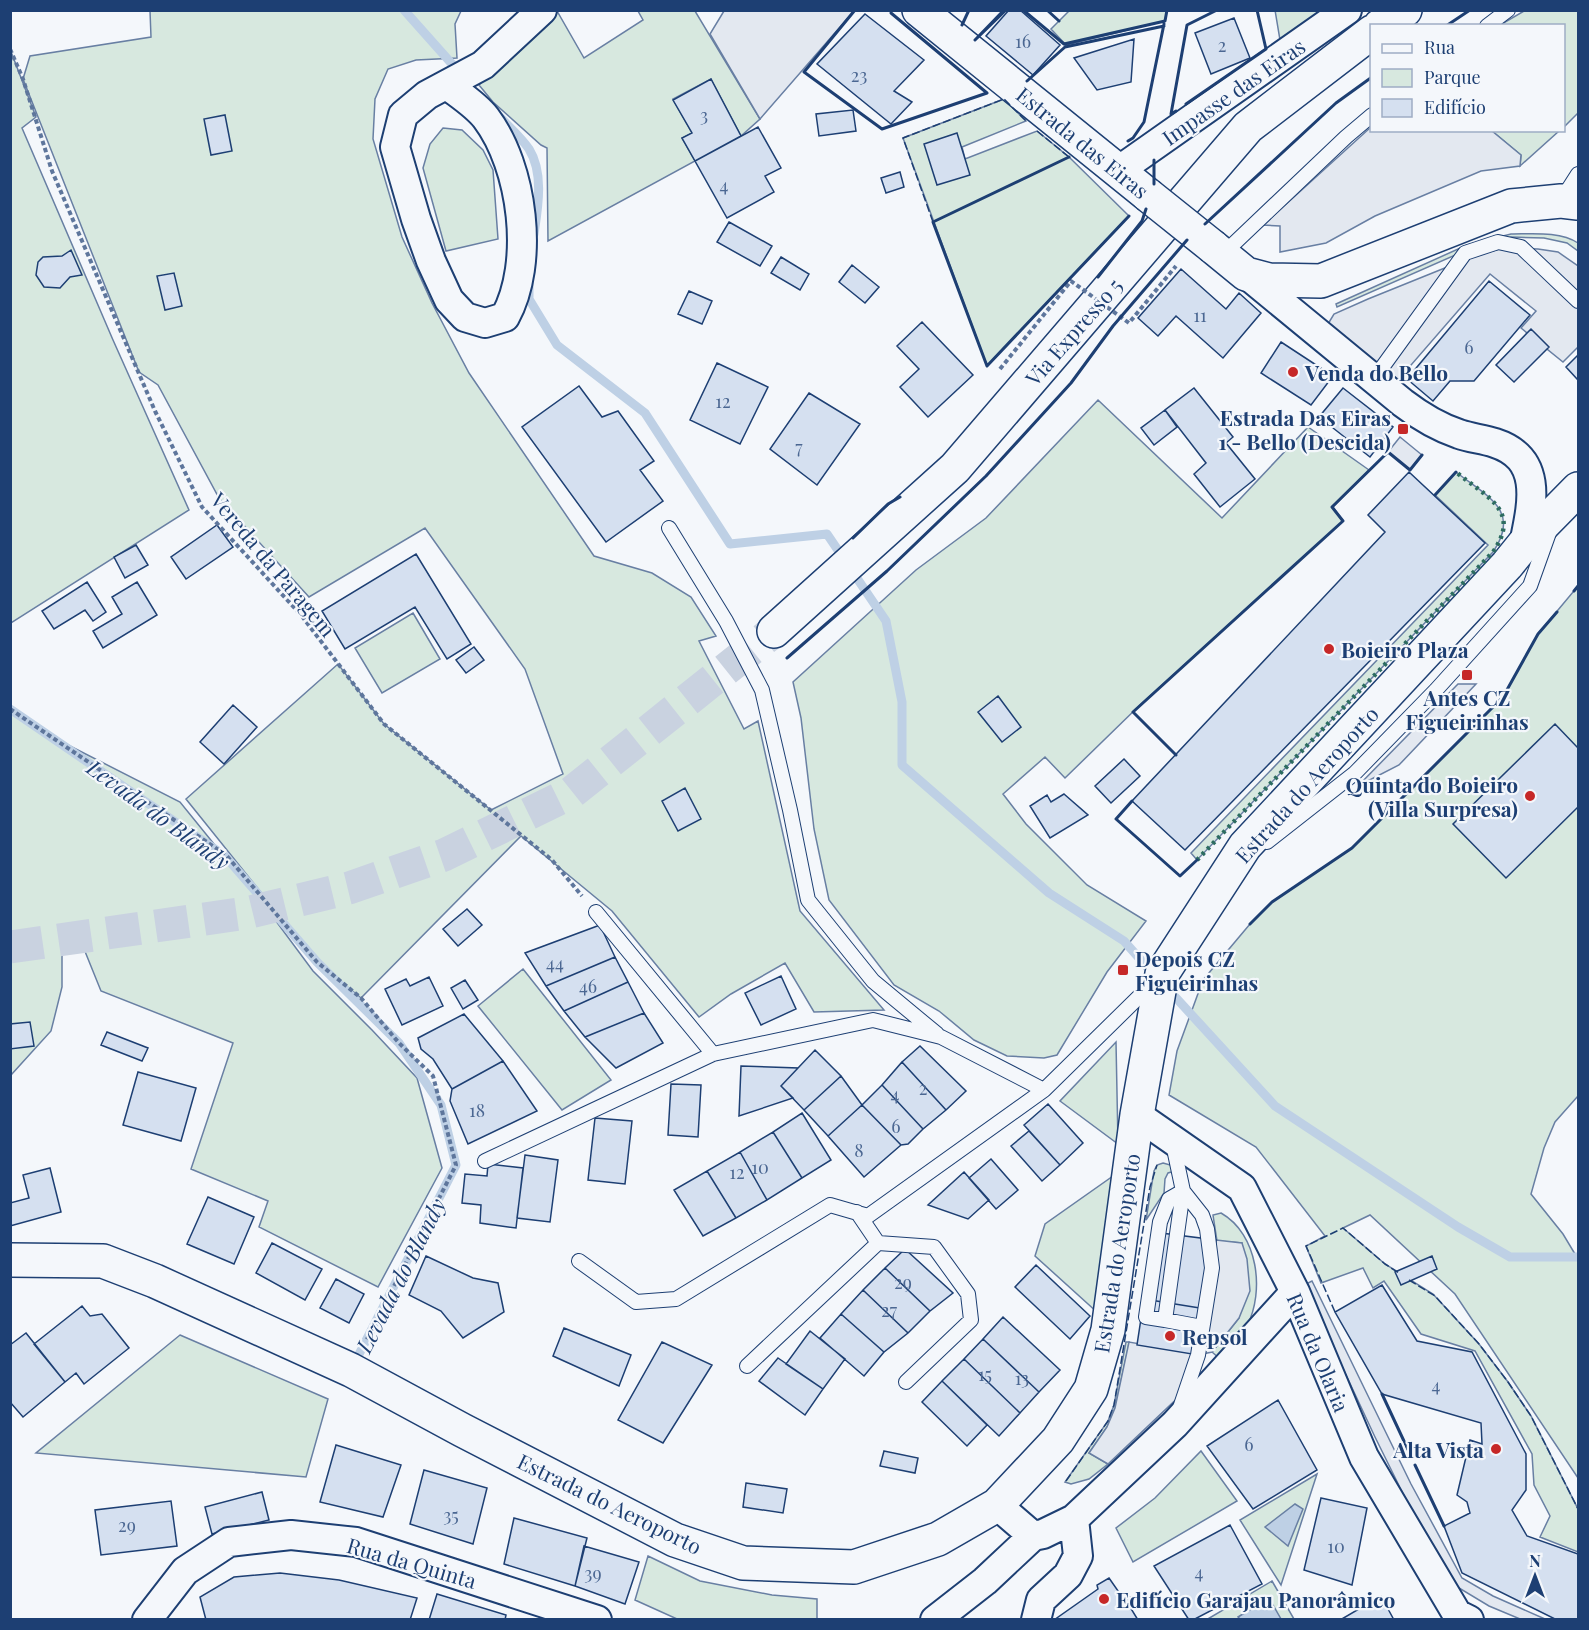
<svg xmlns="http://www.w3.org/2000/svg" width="1589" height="1630" viewBox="0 0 1589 1630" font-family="'Playfair Display',serif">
  <rect width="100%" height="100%" fill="#f4f7fb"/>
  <path fill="#d7e8df" stroke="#687fa3" stroke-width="1.5" d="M1070,10H1167V11L1165,21L1066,45L1051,29Z
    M1275,10L1325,11L1280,40Z
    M150,11H461L455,24L457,58L416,60L388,69L375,99L373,139L402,237L432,303L469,373L594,556L652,573L691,597L716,636L699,641L744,729L758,721L800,911L884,1010L814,1012L785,963L731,994L699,1017L612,911L521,836L361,998L317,962L186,799L338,664L384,724L491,810L563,774L525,669L425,528L309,597L219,498L158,385L139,372L23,79L30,56L151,37Z
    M547,11H557L584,58L643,20L638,11H695L760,119L741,136L711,79L673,99L692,133L682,138L695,161L548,241L547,148L541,145L493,102L479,85Z
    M1524,11H1578V113L1564,127V26L1500,25Z
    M10,49L36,117L22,128L113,340L189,510L11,623Z
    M1004,99L1026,121L962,147L965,159L1037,131L1069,157L1129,216L987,366L903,138Z
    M443,128L462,130L483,150L493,170L498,239L446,251L423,168L430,144Z
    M1492,131H1559L1520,166L1521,155Z
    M1511,234C1532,234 1560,231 1578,243V251L1567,243L1544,238L1511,237L1469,249L1337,307L1336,304L1467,245Z
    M1098,400L1222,518L1308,427L1369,470L1333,507L1343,521L1141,704L1065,778L1045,757L1003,794L1026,824L1087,885L1146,921L1107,972L1057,1055L1044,1058L1007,1056L974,1040L939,1011L894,985L829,900L814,829L801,718L793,682L916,570L986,518Z
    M1456,472C1486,496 1522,510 1493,552L1197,860L1191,853L1488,545L1435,495Z
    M1578,586V1096L1555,1122L1544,1148L1531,1194L1563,1234L1578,1259V1478L1455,1294L1370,1215L1343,1228L1385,1264L1433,1294L1479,1344L1508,1382L1531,1416L1578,1509V1552L1540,1537L1550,1516L1534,1485L1532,1454L1475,1351L1421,1334L1384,1281L1373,1288L1363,1268L1321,1283L1306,1246L1325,1236L1256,1147L1169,1095L1177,1051L1203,980L1250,924L1272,902L1352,848L1503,697L1538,634Z
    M413,613L440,659L382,693L355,648Z
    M10,708L68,745L180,802L270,913L313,971L372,1030L417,1078L442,1168L378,1287L259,1227L268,1201L191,1169L233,1043L101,991L84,949L62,948V987L51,1031L11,1075Z
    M523,969L611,1080L562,1110L478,1006Z
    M1116,1042L1118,1144L1060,1101Z
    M1163,1163L1174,1166L1175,1171L1168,1173L1165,1179L1164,1193L1146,1220L1154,1171L1157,1165Z
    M1123,1169L1109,1323L1035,1256L1045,1224Z
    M1221,1213C1258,1234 1265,1291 1247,1326C1241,1338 1228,1349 1220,1359L1212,1352L1239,1318L1242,1243L1217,1241L1213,1215Z
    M180,1335L328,1399L306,1477L36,1453Z
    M1126,1342H1129L1128,1349L1115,1408L1107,1427L1089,1453L1108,1464L1089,1479L1071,1484L1065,1482L1108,1421L1114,1405Z
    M1201,1451L1237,1501L1133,1562L1116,1528L1155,1498Z
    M1317,1474L1281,1585L1240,1520Z
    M648,1556L700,1581L772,1595L817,1599V1619H677L635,1600Z
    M1272,1581L1294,1619L1206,1620Z"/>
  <path fill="#e3e8f0" stroke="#687fa3" stroke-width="1.5" d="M724,11V10L854,11L760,119L710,34Z
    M1371,127L1372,130L1492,131L1521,155L1520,166L1481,171L1375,216L1326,243L1280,252V226L1263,225Z
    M1504,248L1538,249L1558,252L1578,266V347L1563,362L1521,328L1536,311L1490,274L1392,387L1328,324L1334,314L1368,299L1477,255Z
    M1400,437L1422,455L1410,470L1388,452Z
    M1458,684H1476L1399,765L1358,786Z
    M1216,1240L1242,1243L1247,1259L1250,1291L1239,1318L1212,1352L1198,1355L1187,1389L1108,1464L1089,1453L1107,1427L1115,1408L1129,1342L1198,1354Z
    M1312,1281L1411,1484L1462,1578L1493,1596L1545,1619H1520L1489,1606L1454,1585L1416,1520L1375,1437L1304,1285Z"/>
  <path fill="#bed0e5" stroke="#687fa3" stroke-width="1.5" d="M1295,1504L1303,1509L1288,1546L1265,1527Z
    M1269,1598L1281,1619H1240L1238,1617Z"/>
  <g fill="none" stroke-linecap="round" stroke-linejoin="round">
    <path stroke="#bed0e5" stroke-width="9" d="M404,10L460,73
      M500,117C509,127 521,137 529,149C544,173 538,207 534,234
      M529,283V299L557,345L645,413L730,544L827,534L886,621L902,702V765L1049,893L1124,941L1155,976
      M10,709L225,856L317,962L399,1043L441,1105L456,1165L354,1364
      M1167,988L1275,1106L1458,1227L1510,1257H1578"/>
  </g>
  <path fill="#d5e0f0" stroke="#1d3f73" stroke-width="1.5" d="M1009,10H1020L1060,45L1033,75L986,36Z
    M865,14L924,60L894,91L912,102L891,124L817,64Z
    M1234,18L1250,58L1211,74L1195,33Z
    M1134,39L1131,82L1097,90L1074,58Z
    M711,79L741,136L695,161L682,138L692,133L673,100Z
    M853,110L856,131L819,136L816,114Z
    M225,115L232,151L211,155L204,119Z
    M758,127L781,168L765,176L774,192L727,218L695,161Z
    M957,133L970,175L937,185L924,144Z
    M900,172L904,187L886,193L881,178Z
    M729,222L772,246L760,266L717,242Z
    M71,250L82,275L70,277L60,288L44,287L36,275L38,262L43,257L62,256Z
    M781,257L809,274L800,290L771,273Z
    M852,265L879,287L865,303L839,282Z
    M1181,269L1226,309L1239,293L1261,313L1223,358L1176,316L1158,336L1138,318Z
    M174,273L182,306L165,310L157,276Z
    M1489,281L1530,315L1474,381H1450L1433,401L1407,379Z
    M689,291L712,301L702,324L678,314Z
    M922,322L973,375L928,417L900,387L919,369L897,346Z
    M1531,329L1549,347L1514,382L1496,365Z
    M1281,342L1333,376L1311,405L1261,373Z
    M1578,355V380L1566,367Z
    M717,363L768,387L740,444L690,420Z
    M579,386L602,417L618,411L654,461L640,470L663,501L606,542L522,427Z
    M1194,388L1233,437L1226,443L1255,479L1220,507L1194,474L1206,463L1165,410Z
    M1343,388L1393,427L1370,457L1319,417Z
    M809,393L860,424L817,485L770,449Z
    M1165,410L1177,427L1154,445L1141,428Z
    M1409,472L1485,543L1185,850L1132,801L1385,532L1368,515Z
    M217,525L233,547L186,579L171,557Z
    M136,545L148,565L125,578L114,557Z
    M416,554L471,644L447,659L415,607L345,649L322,611Z
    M87,582L106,612L93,621L85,610L54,629L42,611Z
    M137,582L157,615L103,648L93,631L122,614L112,597Z
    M474,647L484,660L466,673L456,660Z
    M998,696L1021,727L1002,742L978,712Z
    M233,705L257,727L224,764L200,742Z
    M1555,724L1578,748V807L1506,878L1453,824Z
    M1124,759L1140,776L1111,803L1095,786Z
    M685,788L701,819L678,831L662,801Z
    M1064,794L1088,815L1050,838L1030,806L1047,795L1051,802Z
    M467,909L482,925L458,946L443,929Z
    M600,925L615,957L546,986L525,953Z
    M615,957L628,982L564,1011L546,986Z
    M781,976L796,1009L761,1025L745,993Z
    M429,977L443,1006L402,1025L385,989L406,979L410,986Z
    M465,980L478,1000L463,1009L451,988Z
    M628,982L644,1013L585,1037L564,1011Z
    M644,1013L663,1043L616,1068L585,1037Z
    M464,1014L503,1061L452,1089L433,1059L421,1049L418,1038Z
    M30,1022L34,1046L10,1049V1024Z
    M107,1032L148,1048L142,1061L101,1045Z
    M920,1046L966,1091L946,1110L902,1062Z
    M815,1050L841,1076L804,1110L781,1086Z
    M503,1061L537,1111L468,1144L450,1101L452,1089Z
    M902,1062L946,1110L923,1129L882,1085Z
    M741,1066L798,1068L781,1086L793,1098L739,1116Z
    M138,1072L196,1088L181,1141L123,1125Z
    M841,1076L862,1105L828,1136L804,1110Z
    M671,1084L701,1085L698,1137L668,1135Z
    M882,1085L923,1129L908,1144L901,1145L862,1105Z
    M1048,1104L1083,1143L1060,1165L1024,1125Z
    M862,1105L901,1145L864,1177L828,1136Z
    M802,1113L831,1160L802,1178L773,1132Z
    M595,1118L632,1121L625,1184L588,1180Z
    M1029,1131L1060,1165L1042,1181L1011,1146Z
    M773,1132L802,1178L767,1200L740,1152Z
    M740,1152L767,1200L736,1218L707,1171Z
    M525,1155L558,1160L550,1222L517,1218Z
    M991,1159L1018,1190L996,1209L969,1178Z
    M488,1164L523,1168L516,1228L480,1223L481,1205L462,1203L465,1174L487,1176Z
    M50,1168L61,1212L10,1226V1203L29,1198L23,1175Z
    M707,1171L736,1218L703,1236L674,1190Z
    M964,1172L989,1200L968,1219L928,1205Z
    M208,1197L254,1217L234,1264L187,1244Z
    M1153,1232L1216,1240L1206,1309L1144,1299Z
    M272,1243L322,1269L305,1300L256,1273Z
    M905,1249L953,1293L930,1311L885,1268Z
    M426,1256L473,1278L498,1283L504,1312L463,1338L441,1311L409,1295Z
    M1432,1256L1437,1269L1401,1285L1395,1272Z
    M1036,1265L1090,1316L1070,1339L1015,1287Z
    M885,1268L930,1311L908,1333L863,1290Z
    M336,1279L364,1294L349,1323L320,1308Z
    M1382,1285L1417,1341L1472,1352L1526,1454V1490L1512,1510L1527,1536L1578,1554V1620H1557L1462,1573L1444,1526L1470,1513L1467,1502L1457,1495L1470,1440L1482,1444L1481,1423L1382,1394L1335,1312Z
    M863,1290L908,1333L884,1352L841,1314Z
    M1144,1299L1206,1309L1198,1355L1137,1345Z
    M82,1306L90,1316L102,1314L129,1348L84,1384L76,1373L65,1382L34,1344Z
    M841,1314L884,1352L864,1376L820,1338Z
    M1003,1317L1060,1370L1039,1392L983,1339Z
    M564,1328L631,1355L619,1386L553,1356Z
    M810,1331L845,1359L823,1389L786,1364Z
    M26,1333L65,1382L23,1417L10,1402V1345Z
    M983,1339L1039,1392L1020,1413L964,1359Z
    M662,1342L712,1365L663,1443L618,1420Z
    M778,1358L823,1389L805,1415L759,1381Z
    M964,1359L1020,1413L999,1436L942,1381Z
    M942,1381L987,1425L967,1446L922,1402Z
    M1278,1400L1317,1470L1253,1509L1207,1446Z
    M336,1445L401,1465L383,1517L320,1502Z
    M884,1451L918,1458L915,1473L880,1466Z
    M424,1470L487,1488L473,1544L410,1524Z
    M746,1483L787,1489L783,1513L743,1507Z
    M262,1492L269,1520L212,1534L205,1507Z
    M1321,1498L1367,1508L1352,1585L1304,1570Z
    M171,1501L177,1546L101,1555L95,1510Z
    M514,1518L587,1538L575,1586L504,1564Z
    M1230,1525L1262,1584L1193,1620H1189L1154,1566Z
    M584,1546L639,1562L625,1604L575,1586Z
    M280,1573L339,1580L417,1598L410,1620H206L200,1597L234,1577Z
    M1109,1578L1125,1601L1130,1597L1135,1604L1130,1607L1138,1620H1054L1098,1589L1097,1585Z
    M437,1594L506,1615L505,1620H429Z
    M1381,1596L1394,1620H1340Z"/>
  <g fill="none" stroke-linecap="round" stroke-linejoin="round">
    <path stroke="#c9d2e0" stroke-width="33" stroke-dasharray="33 16" stroke-linecap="butt" d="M10,947L246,913L349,888L444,855L571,793L774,631"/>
    <defs>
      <path id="service" d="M1487,26L1508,10
        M1562,199L1578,174
        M1223,254L1346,137L1372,115
        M1373,380L1465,253L1498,242L1521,247L1578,301
        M669,528L726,621L762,690L790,810L808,900L873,981L937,1034
        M1267,842L1355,773L1436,690L1530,586L1550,530
        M596,912L713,1054
        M1173,1144L1183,1191L1202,1215L1207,1229L1212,1268L1198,1355L1180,1408
        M485,1161L713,1054L873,1020L941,1037L1044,1090L1154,982
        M1183,1191L1165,1320L1202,1327
        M878,1243L934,1247L968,1294L971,1320L906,1382
        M579,1261L636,1302L676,1299L830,1205L868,1216L1044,1090
        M1165,1320L1146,1317L1160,1222L1169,1199L1183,1191
        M747,1366L878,1243L857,1212"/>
      <path id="minor" d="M447,85C460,95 476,105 486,118C523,167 535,263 505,317L485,323L465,317L449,300L431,261L416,219L395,147L403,115L427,95L483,65L542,10
        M1118,171L1347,10
        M1246,274L1403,403C1420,416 1438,427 1459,434C1470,438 1483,439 1495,443C1544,459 1532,505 1524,544
        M1137,1115L1242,1188L1295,1292L1364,1457L1457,1614L1469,1620
        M997,1505L1033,1536
        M1033,1536L1043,1534L1074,1519L1175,1424L1295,1292
        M147,1620L185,1571L229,1542L291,1535L356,1542L597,1620
        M935,1620L985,1581L1033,1536
        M1036,1620L1041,1600L1068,1575L1078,1556L1074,1519"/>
      <path id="tertiary" d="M919,10L1148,195
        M1213,247L1246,274L1269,280L1321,281L1511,206L1561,201L1578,203"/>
      <path id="secondary" d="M10,1260L103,1261L155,1281L351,1370L462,1430L675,1540L743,1563L854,1567L938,1539L997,1505L1058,1440L1091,1389L1108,1330L1137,1115L1162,974L1245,846L1507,565L1524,544L1578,489"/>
      <path id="primary" d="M1380,26L1405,10
        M774,631L955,468L1248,127L1372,32"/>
    </defs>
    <use href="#service" stroke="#1d3f73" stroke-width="16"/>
    <use href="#minor" stroke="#1d3f73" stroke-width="32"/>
    <use href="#tertiary" stroke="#1d3f73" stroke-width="36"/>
    <use href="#secondary" stroke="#1d3f73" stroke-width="36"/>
    <use href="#primary" stroke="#1d3f73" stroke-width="36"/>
    <path stroke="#5e769c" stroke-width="4" stroke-dasharray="4.5 3" stroke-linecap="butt" d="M10,49L23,79L52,171L155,411L202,507L301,615L384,724L552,860L582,896
      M10,709L226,855L317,962L361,998L399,1043L433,1076L456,1165L366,1341"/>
    <use href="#service" stroke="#f4f7fb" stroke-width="14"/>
    <use href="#minor" stroke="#f4f7fb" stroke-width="28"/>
    <use href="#tertiary" stroke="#f4f7fb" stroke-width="33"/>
    <use href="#secondary" stroke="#f4f7fb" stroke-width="33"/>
    <use href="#primary" stroke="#f4f7fb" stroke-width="33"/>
    <defs>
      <path id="tertiary-bridge" d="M1148,195L1213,247"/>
    </defs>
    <use href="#tertiary-bridge" stroke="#1d3f73" stroke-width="36" stroke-linecap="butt"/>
    <path stroke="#5e769c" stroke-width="4" stroke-dasharray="4.5 3" stroke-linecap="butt" d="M1000,369L1071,281L1129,323L1176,266"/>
    <use href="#tertiary-bridge" stroke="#f4f7fb" stroke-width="33"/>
    <path stroke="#2c6c60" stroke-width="4.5" stroke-dasharray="3 4.5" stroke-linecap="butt" d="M1197,860L1493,552C1522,510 1486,497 1456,472"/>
    <path stroke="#1d3f73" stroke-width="1.5" stroke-dasharray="8 3" stroke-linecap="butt" d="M1037,131L1069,157
      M933,222L903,138L1004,99L1026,121
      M1409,1280L1435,1296L1479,1344L1508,1382L1531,1416L1578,1509
      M1335,1312L1306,1246L1343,1228L1385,1264L1399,1273
      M1066,1481L1108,1421L1114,1405L1150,1187L1157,1165"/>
    <path stroke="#1d3f73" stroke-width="3" d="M855,10L804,72L882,129L987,93L891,13
      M1004,10L975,40L1006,10
      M1023,10L1064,44L1165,21L1167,10
      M1047,10L1059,21
      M962,25L969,10
      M1446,26L1470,10
      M1027,81L1065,47L1164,26
      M1186,104L1266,49L1257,10
      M1176,111L1171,114L1187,25L1217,10
      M1128,141L1133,138L1144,122L1164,24
      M1069,157L933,222L987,366L1129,216
      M1154,160V184
      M1205,224L1336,103L1372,77
      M1098,277L1142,221L1146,209
      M1435,495L1456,472
      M853,538L888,504L900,497
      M1574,591L1578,586
      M787,658L887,571L986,476L1071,383L1113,326L1187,240
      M1176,755L1133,712L1343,521L1332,507L1388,452L1410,470L1422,455
      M1132,801L1116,819L1180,876L1197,860
      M1250,924L1272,902L1352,848L1503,697L1538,634L1557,612
      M1382,1394L1410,1454
      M1415,1465L1444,1526"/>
  </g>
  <g fill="#c62828" stroke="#f4f7fb" stroke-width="2">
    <circle cx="1293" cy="372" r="6"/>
    <rect x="1397" y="423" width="12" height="12" rx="3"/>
    <circle cx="1329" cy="649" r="6"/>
    <rect x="1461" y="669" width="12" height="12" rx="3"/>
    <circle cx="1530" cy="796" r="6"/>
    <rect x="1117" y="964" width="12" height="12" rx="3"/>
    <circle cx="1170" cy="1336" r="6"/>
    <circle cx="1496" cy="1449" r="6"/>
    <circle cx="1104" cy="1599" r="6"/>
  </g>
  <g text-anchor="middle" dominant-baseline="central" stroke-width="4.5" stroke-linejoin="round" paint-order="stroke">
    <g font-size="18" fill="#4b6792">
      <text x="1023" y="41">16</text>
      <text x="1222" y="45">2</text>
      <text x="859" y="75">23</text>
      <text x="704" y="115">3</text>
      <text x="724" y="185">4</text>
      <text x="1200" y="315">11</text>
      <text x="1469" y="347">6</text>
      <text x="723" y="401">12</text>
      <text x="799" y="447">7</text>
      <text x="555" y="963">44</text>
      <text x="588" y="986">46</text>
      <text x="923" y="1088">2</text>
      <text x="895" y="1094">4</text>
      <text x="477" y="1110">18</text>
      <text x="896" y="1126">6</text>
      <text x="859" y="1150">8</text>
      <text x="760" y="1167">10</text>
      <text x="737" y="1172">12</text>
      <text x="903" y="1282">29</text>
      <text x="889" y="1310">27</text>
      <text x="985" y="1374">15</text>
      <text x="1022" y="1378">13</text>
      <text x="1436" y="1385">4</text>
      <text x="1249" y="1444">6</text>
      <text x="451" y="1515">35</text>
      <text x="127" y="1525">29</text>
      <text x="1336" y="1546">10</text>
      <text x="1199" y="1572">4</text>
      <text x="593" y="1573">39</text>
    </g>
    <g font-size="21" fill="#1d3f73" stroke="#f4f7fb">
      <text transform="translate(1233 91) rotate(-35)">Impasse das Eiras</text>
      <text transform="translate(1083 142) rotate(39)">Estrada das Eiras</text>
      <text transform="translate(1073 331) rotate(-49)">Via Expresso 5</text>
      <text transform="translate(274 564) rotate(50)">Vereda da Paragem</text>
      <text transform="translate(1306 784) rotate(-48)">Estrada do Aeroporto</text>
      <text transform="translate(1116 1253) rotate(-81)">Estrada do Aeroporto</text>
      <text transform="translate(1319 1352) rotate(67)">Rua da Olaria</text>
      <text transform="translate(610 1503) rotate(26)">Estrada do Aeroporto</text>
      <text transform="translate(412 1562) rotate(16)">Rua da Quinta</text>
    </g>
    <g font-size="21" font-weight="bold" fill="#1d3f73" stroke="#f4f7fb" text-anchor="start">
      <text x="1305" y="372">Venda do Bello</text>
      <text x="1391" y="417" text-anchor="end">Estrada Das Eiras<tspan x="1391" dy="24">1 - Bello (Descida)</tspan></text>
      <text x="1341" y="649">Boieiro Plaza</text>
      <text x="1467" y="697" text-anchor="middle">Antes CZ<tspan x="1467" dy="24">Figueirinhas</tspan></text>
      <text x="1518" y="784" text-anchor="end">Quinta do Boieiro<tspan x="1518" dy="24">(Villa Surpresa)</tspan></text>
      <text x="1135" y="958">Depois CZ<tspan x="1135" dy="24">Figueirinhas</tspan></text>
      <text x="1182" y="1336">Repsol</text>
      <text x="1484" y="1449" text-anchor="end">Alta Vista</text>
      <text x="1116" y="1599">Edifício Garajau Panorâmico</text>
    </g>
    <g font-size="22" font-style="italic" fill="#1d3f73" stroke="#f4f7fb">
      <text transform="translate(159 814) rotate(36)">Levada do Blandy</text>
      <text transform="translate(400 1275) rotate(-63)">Levada do Blandy</text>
    </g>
  </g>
  <rect width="1589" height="1630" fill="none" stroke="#1d3f73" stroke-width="24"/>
  <rect x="1370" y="24" width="195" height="108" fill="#f4f7fb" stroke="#9eadc5" stroke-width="1.5"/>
  <rect x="1382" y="44" width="30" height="9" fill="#f4f7fb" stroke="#9eadc5" stroke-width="1.5"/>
  <text x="1424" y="54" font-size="18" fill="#1d3f73">Rua</text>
  <rect x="1382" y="69" width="30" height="18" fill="#d7e8df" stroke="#9eadc5" stroke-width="1.5"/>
  <text x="1424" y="84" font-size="18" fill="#1d3f73">Parque</text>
  <rect x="1382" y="99" width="30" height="18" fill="#d5e0f0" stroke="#9eadc5" stroke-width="1.5"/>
  <text x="1424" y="114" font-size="18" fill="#1d3f73">Edifício</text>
  <g transform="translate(1535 1576)" stroke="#f4f7fb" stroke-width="4.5" paint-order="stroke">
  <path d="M0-4.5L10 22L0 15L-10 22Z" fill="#1d3f73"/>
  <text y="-9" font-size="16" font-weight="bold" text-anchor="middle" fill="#1d3f73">N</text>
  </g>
</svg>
